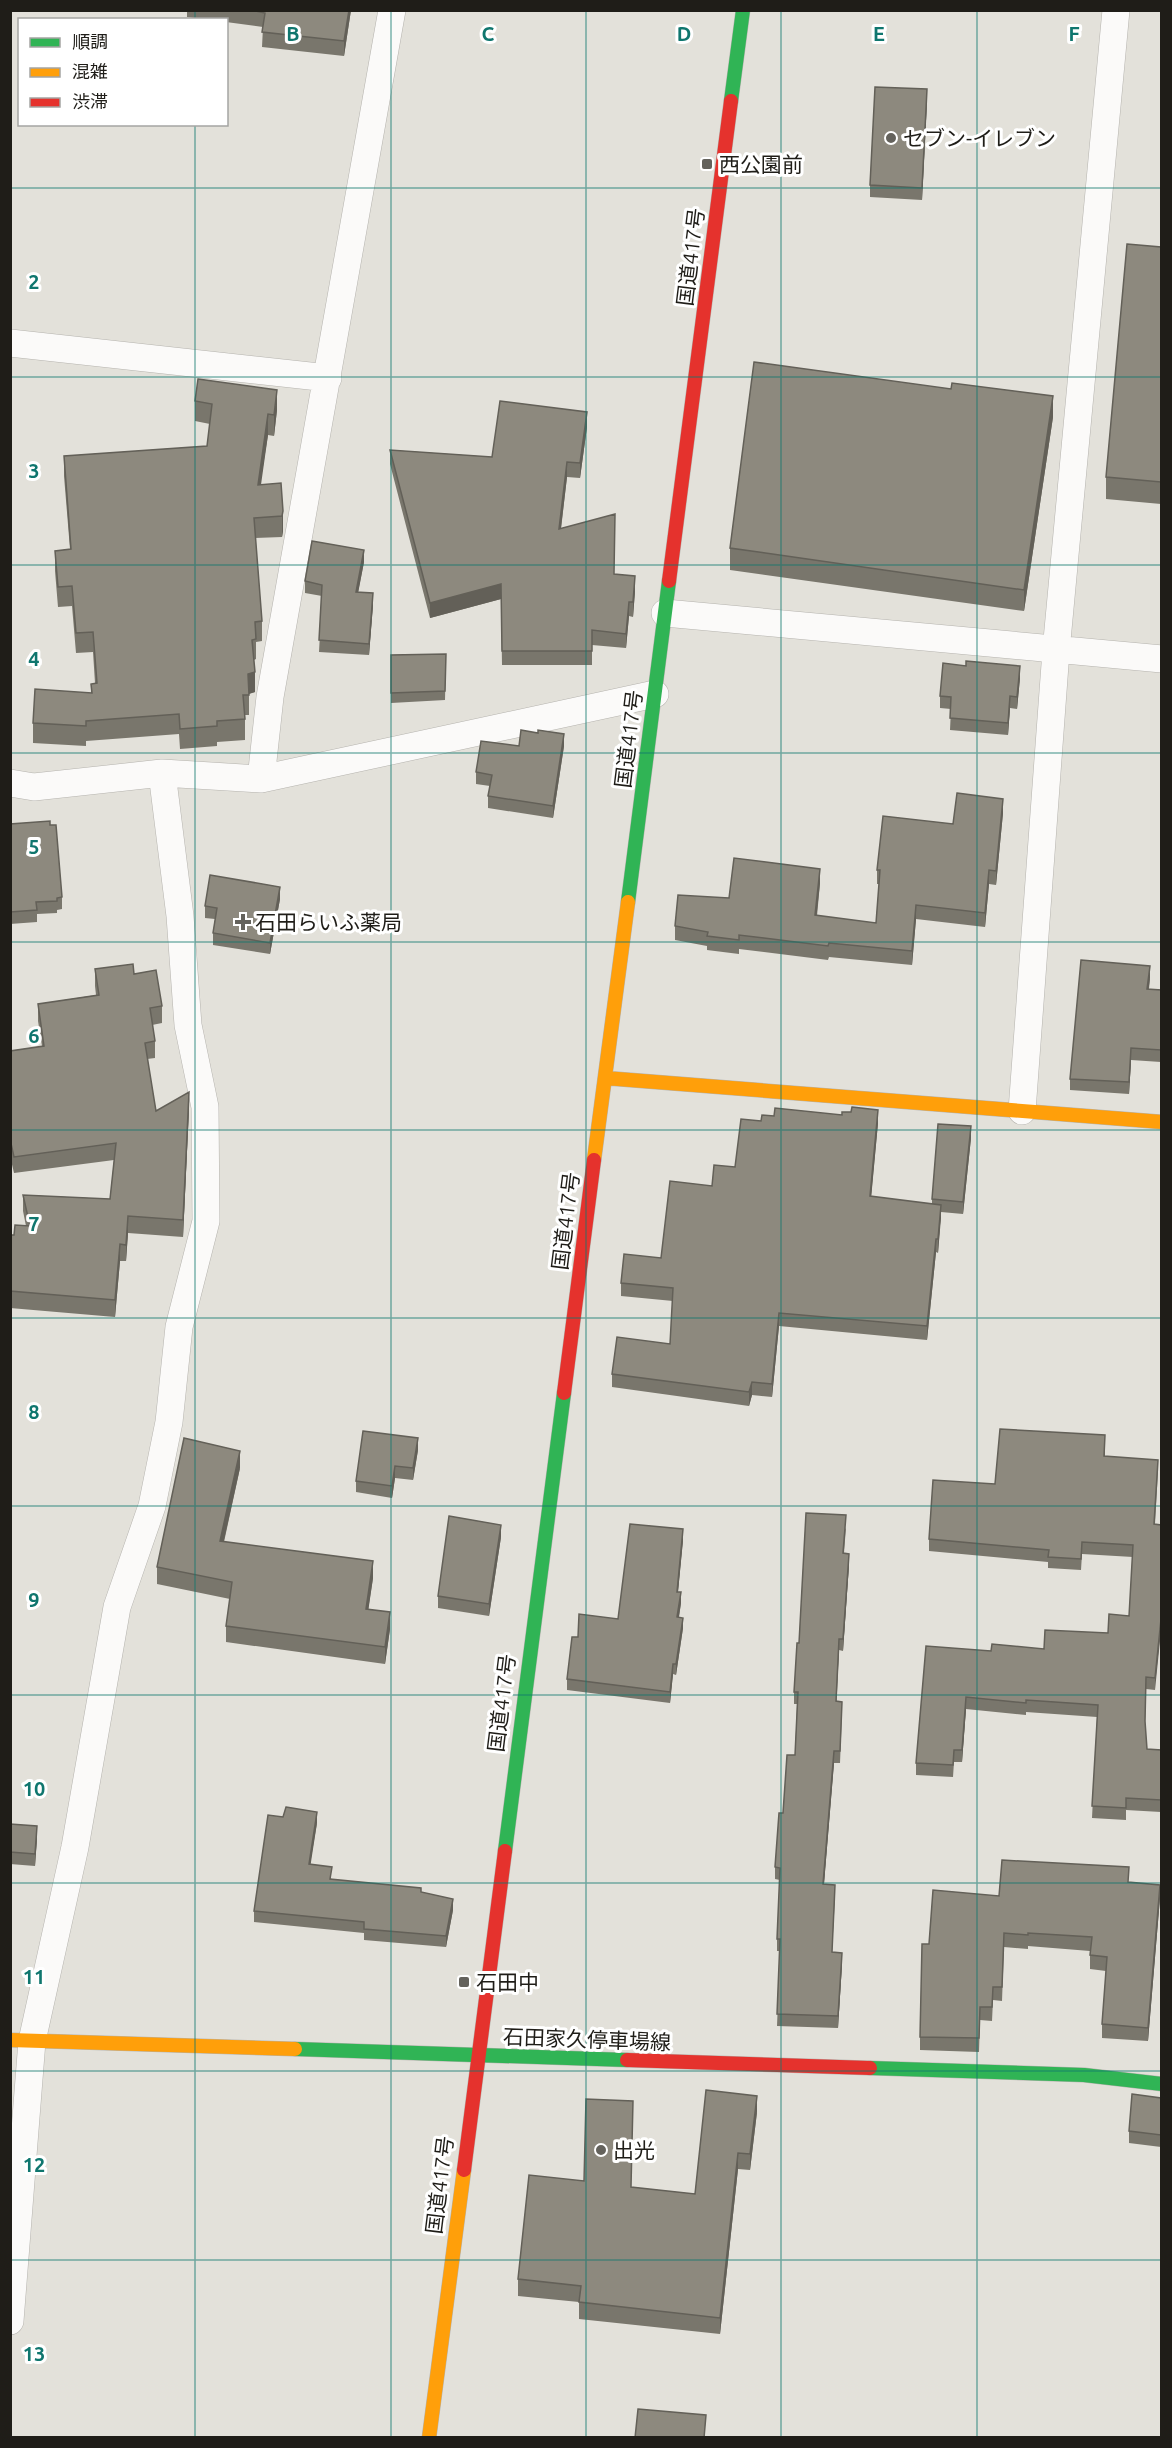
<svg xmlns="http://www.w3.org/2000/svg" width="1172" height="2448" viewBox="0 0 1172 2448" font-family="Ubuntu,'Noto Sans JP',sans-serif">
  <rect width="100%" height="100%" fill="#e3e1da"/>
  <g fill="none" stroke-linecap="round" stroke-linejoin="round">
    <defs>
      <path id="street" d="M10,343L328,378
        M665,613L1162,659
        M261,779L270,697L392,10
        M10,783L34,787L162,773L261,779L655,694
        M1022,1111L1056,651L1116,10
        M10,2321L32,2041L75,1847L117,1607L152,1506L169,1422L179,1327L206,1221L205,1107L188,1025L180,916L162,773"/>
      <path id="fast" d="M731,101L743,10
        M628,902L669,581
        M505,1851L564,1393
        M295,2049L627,2060
        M870,2068L1084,2075L1162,2084"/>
      <path id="slow" d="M605,1078L1162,1122
        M594,1160L628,902
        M10,2040L295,2049
        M429,2438L464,2170"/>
      <path id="jam" d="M669,581L731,101
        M564,1393L594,1160
        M627,2060L870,2068
        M464,2170L505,1851"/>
    </defs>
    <use href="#street" stroke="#b5b3ae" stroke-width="28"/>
    <use href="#fast" stroke="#b5b3ae" stroke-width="15"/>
    <use href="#slow" stroke="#b5b3ae" stroke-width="15"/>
    <use href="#jam" stroke="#b5b3ae" stroke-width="15"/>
    <use href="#street" stroke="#fbfaf9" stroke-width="27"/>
    <use href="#fast" stroke="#30b455" stroke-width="14"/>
    <use href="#slow" stroke="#ff9f0a" stroke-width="14"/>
    <use href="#jam" stroke="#e5322d" stroke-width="14"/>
  </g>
  <path fill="#79766c" d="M187,10H351L344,56L262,47L263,27L226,22V20H208L187,17Z
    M927,101L922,200L870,197V185Z
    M1161,247V504L1106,499V477Z
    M195,401L277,410L274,436L268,435L260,485L281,483L283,531L282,537L255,538L262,621V641L256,642V659L254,660L255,692L249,694V715H245V740L217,742V746L180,749L179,734L86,741V746L33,743V723L91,693V684L95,683L93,652L76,653L72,606L58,607L55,571V551L70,549L64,476V456L207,446L210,424L195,421Z
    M1053,417L1024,611L730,570V548Z
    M587,427L580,478L567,477L561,529L635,591L633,617L629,616L626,648L592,645V665H502L501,599L430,618L390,464V450L492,457Z
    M364,562L358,592L373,605L369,655L319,652L322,596L305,593V581Z
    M446,654L445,700L391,703V655Z
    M1020,678L1017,709L1010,708L1008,735L950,730L951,709L940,708V696Z
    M519,746H564L553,818L488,808V796L490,786L476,784V772Z
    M1003,813L996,885L989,884L985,927L916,919L912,965L829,957L828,960L739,949V954L707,950V946L675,940V926L729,898L820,883L817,916L876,923L879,884H877V870L953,824Z
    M10,824L62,897V909L57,910V913L37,914V922L10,924Z
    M280,899L270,954L213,945V933L215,919L205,918V906Z
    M95,969L134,974L162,1006V1023L152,1025L155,1041V1058L147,1059L156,1111L189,1109L183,1237L128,1233L126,1261H120L115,1317L10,1308V1235H14L26,1226L23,1211V1195L110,1199L114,1160L14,1173L10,1156V1051L42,1046L38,1021V1004L96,995L95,986Z
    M1150,978L1149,989L1161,990V1062L1131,1060L1129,1094L1070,1090V1079Z
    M761,1121L878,1123L871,1197L932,1204V1199L971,1138L963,1214L941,1212L938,1253L936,1252L927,1340L779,1326L772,1397L752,1395L749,1406L612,1387V1374L670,1344L673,1301L621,1296V1283L661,1258L712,1186L735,1167Z
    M1105,1447V1456L1158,1471L1155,1524V1690L1146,1689L1145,1726L1147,1749L1161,1750V1812L1126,1810V1820L1092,1818L1097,1717L1026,1712V1715L966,1709L962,1762H954L953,1777L916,1775V1763L991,1651L1044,1649L1108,1633L1129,1616L1133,1557L1082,1554L1081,1570L1048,1568V1562L929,1551V1539L995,1484Z
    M418,1450L413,1480L395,1478L392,1498L356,1492V1481Z
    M240,1468L224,1542L373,1578L368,1610L390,1629L385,1664L226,1642V1626L230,1599L157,1584V1567Z
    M846,1527L844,1553L849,1565L843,1651L839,1650L836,1701L842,1713L840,1763H834L824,1884L835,1897L832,1952L842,1964L838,2028L777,2026L780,1951H777V1939L780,1880L775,1879V1867L783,1813L795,1755L797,1704H794V1692L799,1643Z
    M501,1537L489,1616L438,1608V1596Z
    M683,1540L678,1592L681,1603L679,1617L683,1628L676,1675L673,1674L670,1703L567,1690V1679L578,1637L618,1619Z
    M317,1823L310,1864L332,1879L421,1892L453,1910L446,1947L364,1940V1933L254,1922V1911Z
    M10,1824L37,1838L35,1866L10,1864Z
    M1129,1882L1160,1898L1148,2041L1102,2038V2024L1106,1971L1090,1969V1951L1028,1946V1949L1004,1947L1002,2001L993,2000L992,2021L980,2020L979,2052L920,2050V2037L929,1944L999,1896Z
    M1161,2098V2147L1129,2143V2131Z
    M757,2112L750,2170L738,2169L720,2334L579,2319V2302L518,2296V2279L631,2187L695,2194Z"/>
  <path fill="#636058" d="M349,10H351L344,56V41Z
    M927,89V101L922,200V188Z
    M277,390V410L274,436V415Z
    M1053,396V417L1024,611V590Z
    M587,412V427L580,478V463Z
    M268,414V435L258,506V485Z
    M567,462V477L559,544V529Z
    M283,511V531L282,537V516Z
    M364,550V562L356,604V592Z
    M635,576V591L633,617V602Z
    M501,584V599L430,618V603Z
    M373,593V605L369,655V644Z
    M629,602V616L626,648V634Z
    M1020,666V678L1017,709V697Z
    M255,672V692L248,694V674Z
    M1010,696V708L1008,735V723Z
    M564,734V746L553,818V806Z
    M1003,799V813L996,885V871Z
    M820,869V883L815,930V915Z
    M989,870V884L985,927V913Z
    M280,887V899L270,954V943Z
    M916,905V919L912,965V951Z
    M1150,966V978L1147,1001V989Z
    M1131,1048V1060L1129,1094V1082Z
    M189,1092V1109L183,1237V1220Z
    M878,1110V1123L870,1210V1196Z
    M971,1126V1138L963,1214V1202Z
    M941,1205V1218L938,1253V1239Z
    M128,1216V1233L126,1261V1245Z
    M936,1239V1252L927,1340V1326Z
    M120,1244V1261L115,1317V1300Z
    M779,1313V1326L772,1397V1384Z
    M752,1382V1395L749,1406V1392Z
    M418,1438V1450L413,1480V1468Z
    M240,1451V1468L220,1558V1541Z
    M395,1466V1478L392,1498V1486Z
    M501,1525V1537L489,1616V1604Z
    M683,1529V1540L677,1602V1592Z
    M849,1554V1565L843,1651V1639Z
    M373,1561V1578L366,1626V1609Z
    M681,1592V1603L677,1628V1617Z
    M390,1612V1629L385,1664V1647Z
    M683,1618V1628L676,1675V1664Z
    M1161,1619V1631L1155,1690V1678Z
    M839,1639V1650L836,1713V1701Z
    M673,1664V1674L670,1703V1692Z
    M966,1697V1709L962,1762V1750Z
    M834,1751V1763L823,1896V1884Z
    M317,1812V1823L309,1875V1864Z
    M37,1826V1838L35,1866V1854Z
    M1160,1885V1898L1148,2041V2028Z
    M453,1899V1910L446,1947V1936Z
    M842,1953V1964L838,2028V2016Z
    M757,2096V2112L750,2170V2154Z
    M738,2153V2169L720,2334V2318Z"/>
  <path fill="#8d897e" stroke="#636058" stroke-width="1.5" d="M250,10H349L344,41L262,32L265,13Z
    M875,87L927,89L922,188L870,185Z
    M1127,244L1161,247V482L1106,477Z
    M754,362L951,389L952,383L1053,396L1024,590L730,548Z
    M198,379L277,390L274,415L268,414L258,485L281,483L283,511L282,516L254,518L262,621L255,622L256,639L252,640L255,672L248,674L249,695H243L245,719L217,721V726L180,729L179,714L86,721V726L33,723L35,689L92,693L91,684L97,683L93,632L76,633L72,586L58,587L55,551L71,549L64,456L207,446L212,404L195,401Z
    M500,401L587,412L580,463L567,462L559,529L615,514L614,574L635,576L633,602H629L626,634L592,630V651H502L501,584L430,603L390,450L492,457Z
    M312,541L364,550L356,592L373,593L369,644L319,640L322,585L305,581Z
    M446,654L445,691L391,693V655Z
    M966,661L1020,666L1017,697L1010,696L1008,723L950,718L951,697L940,696L943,663L966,666Z
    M521,730L538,733V730L564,734L553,806L488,796L492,775L476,772L481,741L519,746Z
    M957,793L1003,799L996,871L989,870L985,913L916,905L912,951L829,943L828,946L739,935V940L707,936L708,932L675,926L678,895L729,898L734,858L820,869L815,915L876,923L880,870H877L883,816L953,824Z
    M50,821V825H56L62,897L57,898V901L36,902L37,910L10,912V824Z
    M210,875L280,887L270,943L213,933L217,908L205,906Z
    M1081,960L1150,966L1147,989L1161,990V1050L1131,1048L1129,1082L1070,1079Z
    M133,964L134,974L156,970L162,1006L150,1008L155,1041L145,1043L156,1111L189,1092L183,1220L128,1216L126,1245L120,1244L115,1300L10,1291V1235H14L15,1225L30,1226L23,1195L110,1199L116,1143L14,1157L10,1139V1051L44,1046L38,1004L99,995L95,969Z
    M852,1107L878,1110L870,1196L941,1205L938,1239H936L927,1326L779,1313L772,1384L752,1382L749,1392L612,1374L617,1337L670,1344L673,1288L621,1283L624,1254L661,1258L670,1181L712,1186L714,1165L735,1167L741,1119L761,1121L762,1115L774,1116L775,1108L842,1115V1112H851Z
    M938,1124L971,1126L963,1202L932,1199Z
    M1000,1429L1105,1435L1104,1456L1158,1460L1154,1524L1161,1525V1619L1155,1678L1146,1677L1145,1721L1147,1749L1161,1750V1800L1126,1798V1808L1092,1806L1098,1705L1026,1700V1703L966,1697L962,1750H954L953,1765L916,1763L926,1646L991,1651L992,1644L1044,1649L1045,1630L1108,1633L1109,1614L1129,1616L1133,1545L1082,1542L1081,1559L1048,1557L1049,1550L929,1539L933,1480L995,1484Z
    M363,1431L418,1438L413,1468L395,1466L392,1486L356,1481Z
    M184,1438L240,1451L220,1541L373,1561L366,1609L390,1612L385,1647L226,1626L232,1582L157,1567Z
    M806,1513L846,1515L843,1553L849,1554L843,1639H839L836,1701L842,1702L840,1751H834L823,1884L835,1885L832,1952L842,1953L838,2016L777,2014L780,1939H777L780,1868L775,1867L779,1813H783L787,1755H795L798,1692H794L797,1643H799Z
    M449,1516L501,1525L489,1604L438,1596Z
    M630,1524L683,1529L677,1592H681L677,1617L683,1618L676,1664H673L670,1692L567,1679L572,1637H578L579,1614L618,1619Z
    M286,1807L317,1812L309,1864L332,1867L330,1879L421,1888V1892L453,1899L446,1936L364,1929V1922L254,1911L268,1815L283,1817Z
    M10,1824L37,1826L35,1854L10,1852Z
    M1002,1860L1129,1867L1128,1882L1160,1885L1148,2028L1102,2024L1107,1957L1090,1955L1092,1937L1028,1933V1935L1004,1933L1002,1987H993L992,2007H980L979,2038L920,2037L922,1944H929L933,1890L999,1896Z
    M706,2090L757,2096L750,2154L738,2153L720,2318L579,2302L581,2286L518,2279L529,2175L584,2181L586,2099L633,2101L631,2187L695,2194Z
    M1132,2094L1161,2098V2135L1129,2131Z
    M638,2409L706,2415L704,2438H635Z"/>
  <path fill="none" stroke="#0f766e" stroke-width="1.5" stroke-opacity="0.55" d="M195,10V20M391,10V2438M586,10V2438M781,10V2438M977,10V2438M195,124V2438M10,188H1162M10,377H1162M10,565H1162M10,753H1162M10,942H1162M10,1130H1162M10,1318H1162M10,1506H1162M10,1695H1162M10,1883H1162M10,2071H1162M10,2260H1162"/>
  <g fill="#64625c" stroke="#fff" stroke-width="2">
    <circle cx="891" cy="138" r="6"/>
    <rect x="701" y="158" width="12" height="12" rx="3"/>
    <path d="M240 913h6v6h6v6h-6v6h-6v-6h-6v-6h6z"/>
    <rect x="458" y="1976" width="12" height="12" rx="3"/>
    <circle cx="601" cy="2150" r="6"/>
  </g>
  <g text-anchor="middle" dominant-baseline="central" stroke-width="6" stroke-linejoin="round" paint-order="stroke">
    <g font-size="21" fill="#1f1d18" stroke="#fff" text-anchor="start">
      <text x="903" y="138">セブン-イレブン</text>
      <text x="719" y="164">西公園前</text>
      <text x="255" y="922">石田らいふ薬局</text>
      <text x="476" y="1982">石田中</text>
      <text x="613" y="2150">出光</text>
    </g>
    <g font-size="21" fill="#1f1d18" stroke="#fff">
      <text transform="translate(690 257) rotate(-83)">国道417号</text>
      <text transform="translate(628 739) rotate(-83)">国道417号</text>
      <text transform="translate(565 1221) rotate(-83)">国道417号</text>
      <text transform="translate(501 1703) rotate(-83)">国道417号</text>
      <text transform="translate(587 2039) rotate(2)">石田家久停車場線</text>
      <text transform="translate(439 2185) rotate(-83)">国道417号</text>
    </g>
  </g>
  <g font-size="20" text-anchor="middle" font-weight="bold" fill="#0f766e" stroke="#fff" stroke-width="6" stroke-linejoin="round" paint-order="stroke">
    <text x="293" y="41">B</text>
    <text x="488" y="41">C</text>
    <text x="684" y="41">D</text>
    <text x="879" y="41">E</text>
    <text x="1074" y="41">F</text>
    <text x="34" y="289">2</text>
    <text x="34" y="478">3</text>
    <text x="34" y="666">4</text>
    <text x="34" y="854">5</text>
    <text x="34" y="1043">6</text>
    <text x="34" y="1231">7</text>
    <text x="34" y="1419">8</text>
    <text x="34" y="1607">9</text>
    <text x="34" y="1796">10</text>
    <text x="34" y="1984">11</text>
    <text x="34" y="2172">12</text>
    <text x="34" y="2361">13</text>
  </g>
  <rect width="1172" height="2448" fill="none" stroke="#1f1d18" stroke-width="24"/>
  <rect x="18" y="18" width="210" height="108" fill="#ffffff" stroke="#a5a5a3" stroke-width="1.5"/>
  <rect x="30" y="38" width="30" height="9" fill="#30b455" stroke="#a5a5a3" stroke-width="1.5"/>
  <text x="72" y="48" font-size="18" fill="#1f1d18">順調</text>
  <rect x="30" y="68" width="30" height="9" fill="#ff9f0a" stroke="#a5a5a3" stroke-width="1.5"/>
  <text x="72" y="78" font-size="18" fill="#1f1d18">混雑</text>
  <rect x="30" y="98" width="30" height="9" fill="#e5322d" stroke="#a5a5a3" stroke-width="1.5"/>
  <text x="72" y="108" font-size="18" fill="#1f1d18">渋滞</text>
</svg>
